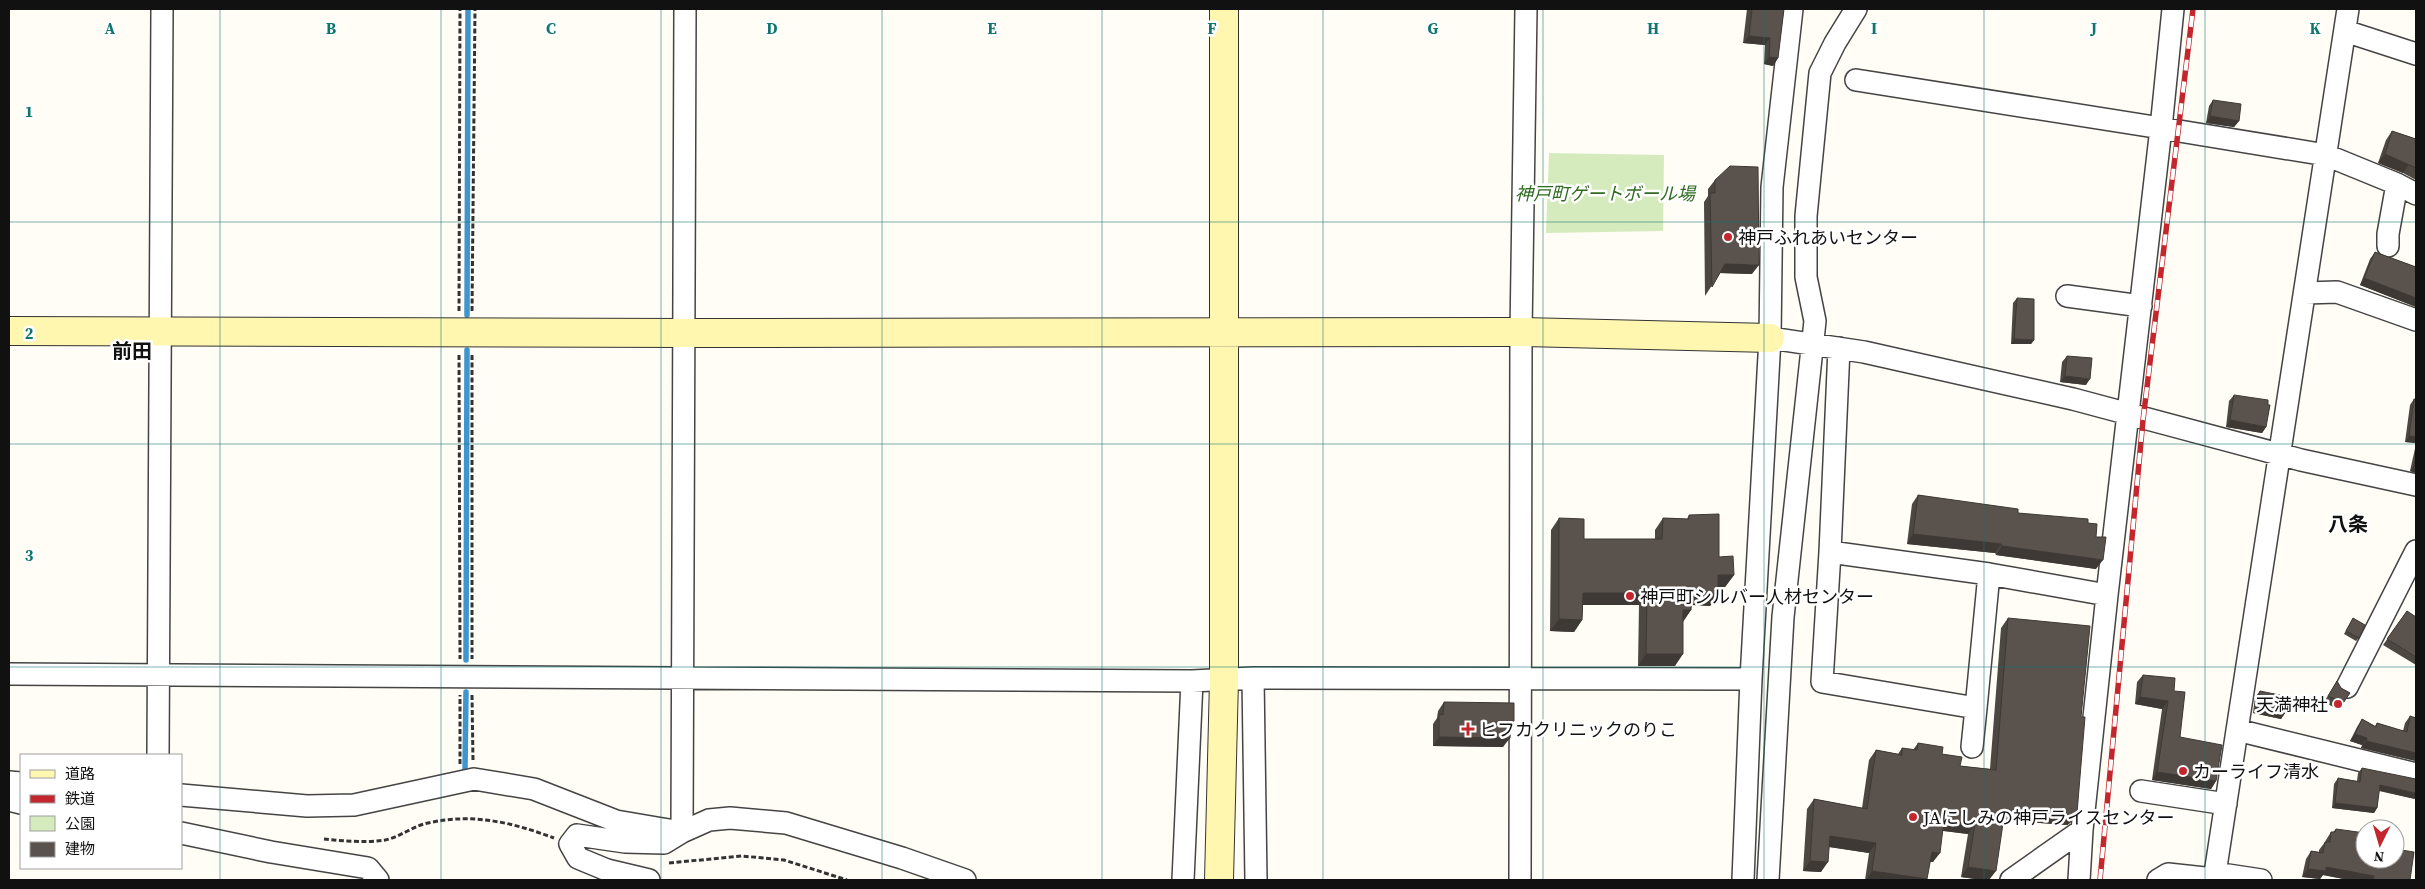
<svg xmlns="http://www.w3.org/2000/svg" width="2425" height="889" viewBox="0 0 2425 889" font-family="'Source Serif 4','Noto Sans JP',serif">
  <rect width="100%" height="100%" fill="#fffdf5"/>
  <path fill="#d5ebbd" d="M1549,153L1664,155L1663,231L1546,233Z"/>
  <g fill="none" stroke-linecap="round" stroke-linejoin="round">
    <path stroke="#3f96cf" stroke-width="5.5" d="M467,315L468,9
      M466,660L467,350
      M465,770L466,692"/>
    <defs>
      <path id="street" d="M2173,9L2161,128L2326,155L2397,184L2388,234V246
        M2345,31L2416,54
        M1856,80L2161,128L2107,595L2082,830
        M2397,184L2416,194
        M2305,293L2337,292L2416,320
        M2067,296L2141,306
        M1770,338L1864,352L2073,399L2301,460L2416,485
        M1830,552L1839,348
        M1989,574L1830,552L1822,682L1976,708L1989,574L2107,595
        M9,674L1192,681L1253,678L1751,679
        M1253,678L1256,880
        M2347,687L2416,551
        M2237,730L2416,774
        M1972,747L1976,708
        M158,755L162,9
        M9,782L21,783
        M2141,791L2226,804
        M181,795L307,806L354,805L474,779L534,789L616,821L657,828L682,832L709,820L730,818L786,823L902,858L965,880
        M9,800L21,803
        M181,833L271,852L368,868L378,880
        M2215,873L2261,880
        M649,880L607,870L578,858L570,844L577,835L625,842L664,843L682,832L685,9
        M1183,880L1192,681
        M1520,880L1521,332L1526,9
        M1743,880L1751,679L1770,338L1772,187L1792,9
        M1768,880L1783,617L1815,321L1806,277V216L1820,73L1835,43L1856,9
        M2011,880L2082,830L2079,880
        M2158,880L2168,874L2214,879
        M2214,880L2348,9"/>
      <path id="secondary" d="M9,331L685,333L1521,332L1770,338
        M1219,880L1224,680V9"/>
    </defs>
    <use href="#street" stroke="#444" stroke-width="24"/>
    <use href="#secondary" stroke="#333" stroke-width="30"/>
    <path stroke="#333" stroke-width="3" stroke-dasharray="5 2.5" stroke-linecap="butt" d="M459,311L460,9
      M472,311L475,9
      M459,355L460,659
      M472,355V659
      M472,695L473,761
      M460,764V695
      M324,839C343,841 366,843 385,840C400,837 413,826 428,823C473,813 511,822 554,838
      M669,863L742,856L784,860L847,880"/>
    <use href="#street" stroke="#fff" stroke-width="21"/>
    <use href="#secondary" stroke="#fff6b0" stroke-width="28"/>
    <defs>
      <path id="rail" d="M2100,880L2143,420L2193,9"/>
    </defs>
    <use href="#rail" stroke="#c4262e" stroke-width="5.5"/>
    <use href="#rail" stroke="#fff" stroke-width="4" stroke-dasharray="11" stroke-linecap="butt"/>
  </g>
  <path fill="#4d4742" d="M1747,9H1784L1778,58L1773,66L1764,64L1765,45L1743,43Z
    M2213,100L2239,121L2234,127L2206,123L2209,106Z
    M2392,131L2416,139V180L2403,173L2378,163L2386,140Z
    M1715,180L1752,274L1720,273L1705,296L1704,202L1708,196V189Z
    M2375,252L2416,267V307L2360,285L2370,259Z
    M2017,298L2034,340L2031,344H2011L2013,303Z
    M2067,356L2086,385L2060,382L2062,362Z
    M2234,395L2266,427L2262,433L2226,427L2229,401Z
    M2414,399L2416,443L2405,442L2410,405Z
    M2416,444V473L2410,471Z
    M1918,495L2018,513L2088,523L2096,537V569L1996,555L1995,553L1907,544L1912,504Z
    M1689,515L1719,557L1734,575L1725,587H1718V594L1710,606L1691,605V610L1683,621L1675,666H1638L1639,605H1583L1582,620L1574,632L1550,631L1551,530L1559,518L1584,539H1655V530L1663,518L1687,519Z
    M2407,611L2416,617V665L2383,645Z
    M2008,618L2081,717L2077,813L2070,823L2067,825L2003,820L1989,880H1982L1961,877L1968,834L1943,831L1933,862H1930L1926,880H1865L1869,853L1829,847L1821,872L1803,871L1807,809L1814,799L1862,808L1869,760L1876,750L1898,754L1902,748L1913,750L1918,743L1942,754L1960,766L1990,769L2001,628Z
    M2353,618L2359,638L2356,641L2344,634Z
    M2143,675L2174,691L2180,737L2216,781L2211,789L2152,780L2162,709L2135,704L2137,682Z
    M2337,681L2341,688L2350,693L2339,710L2324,702Z
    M2260,691L2285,713L2281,719L2253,713L2255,697Z
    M1444,702L1514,721L1511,726L1503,747L1433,746V724L1437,718L1438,711Z
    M2410,716L2416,761L2361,748L2362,745L2350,741L2357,727L2362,719L2375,726L2377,723L2403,731L2405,723Z
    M2362,768L2415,799L2379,791L2377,808L2374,813L2332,808L2334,784L2338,778L2357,781L2358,773Z
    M2336,829L2365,859L2410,880H2349L2323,875L2320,879L2302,877L2306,859L2311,851L2319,852V850L2325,842L2326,840L2331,832H2333Z"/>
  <path fill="#3f3936" d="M1749,36L1770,38L1765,45L1743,43Z
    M1769,57L1778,58L1773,66L1764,64Z
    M2210,116L2239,121L2234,127L2206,123Z
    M2385,154L2409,164L2403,173L2378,163Z
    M1725,264L1759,265L1752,274L1719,273Z
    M2364,278L2416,298V307L2360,285Z
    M2014,339L2034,340L2031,344H2011Z
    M2065,376L2090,379L2086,385L2060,382Z
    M2230,420L2266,427L2262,433L2226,427Z
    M2409,436L2416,437V443L2405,442Z
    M2414,465L2416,466V473L2410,471Z
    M1913,534L2001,544L1995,553L1907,544Z
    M2002,546L2103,560L2096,569L1996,555Z
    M1718,575H1734L1725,587H1709Z
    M1692,592L1718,594L1710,606L1684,604Z
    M1583,593H1647L1639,605H1574Z
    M1683,610H1691L1683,622Z
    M1559,619L1582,620L1574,632L1550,631Z
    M1646,654H1683L1675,666H1638Z
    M2140,697L2168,701L2162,709L2135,704Z
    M2257,707L2285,713L2281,719L2253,713Z
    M2355,734L2367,738L2362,745L2350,741Z
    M1439,737L1510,738L1503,747L1433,746Z
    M2366,741L2416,753V761L2361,748Z
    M2157,772L2216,781L2211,789L2152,780Z
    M2380,785L2416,793V797L2415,799L2377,790Z
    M2335,803L2377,808L2374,813L2332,808Z
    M2005,810L2077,813L2070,823L2067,825L1998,820Z
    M1944,820L1975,824L1968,834L1937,830Z
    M1830,836L1876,843L1869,853L1823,846Z
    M1932,852L1940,853L1933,862L1925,861Z
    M1810,861L1828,862L1821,872L1803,871Z
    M1968,867L1996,871L1989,880H1982L1961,877Z
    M2326,867L2374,876L2371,880H2349L2323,875L2320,879L2302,877L2308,869Z
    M1872,871L1927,879L1926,880H1866Z"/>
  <path fill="#5a524d" stroke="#3f3936" d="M1752,9H1784L1778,58L1769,57L1770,38L1749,36Z
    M2213,100L2241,104L2239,121L2210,116Z
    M2392,131L2416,139V168L2385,154Z
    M1730,166L1758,167L1759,265L1725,264L1712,287L1710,193H1715V180Z
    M2375,252L2416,267V298L2364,278Z
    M2017,298L2034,299V340L2014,339Z
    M2067,356L2092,358L2090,379L2065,376Z
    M2234,395L2268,400V405H2270L2266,427L2230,420Z
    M2414,399H2416V437L2409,436Z
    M2416,457V466L2414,465Z
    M1918,495L2018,509V513L2088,519V523L2097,524L2096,537H2106L2103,560L2002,546L2001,544L1913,534Z
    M1719,514V557L1733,556L1734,575H1718V594L1692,592L1691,610H1683V654H1646L1647,593H1583L1582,620L1559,619V518L1584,519V539H1662L1663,518L1689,519V515Z
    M2407,611L2416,617V657L2387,639Z
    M2008,618L2090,626L2081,717H2085L2077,813L2074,815L2005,810L1996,871L1968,867L1975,824L1944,820L1940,853L1932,852L1927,879L1872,871L1876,843L1830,836L1828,862L1810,861L1814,799L1867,809L1876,750L1902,755V748L1917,750L1918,743L1943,747L1942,754L1962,757L1960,766L1996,770Z
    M2353,618L2365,625L2359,638L2346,631Z
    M2143,675L2175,678L2174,691L2185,692L2180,737L2222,745L2216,781L2157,772L2168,701L2140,697Z
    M2337,681L2341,688L2350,693L2343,703L2328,696Z
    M2260,691L2289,697L2285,713L2257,707Z
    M1444,702L1514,703V721H1511L1510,738L1439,737V714L1443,715Z
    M2410,716L2416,718V753L2366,741L2367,738L2355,734L2362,719L2376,727L2377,723L2407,732Z
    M2362,768L2416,779V793L2380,785L2377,808L2335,803L2338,778L2360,782Z
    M2336,829L2365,833V859H2395V849L2414,852L2410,880H2373L2374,876L2326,867V871L2308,869L2311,851L2323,853L2325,842H2330L2331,832H2335Z"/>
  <path fill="none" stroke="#0f766e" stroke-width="1" stroke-opacity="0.55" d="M220,9V880M441,9V880M661,9V880M882,9V880M1102,9V880M1323,9V880M1543,9V880M1764,9V880M1984,9V880M2205,9V880M9,222H2416M9,444H2416M9,667H2416"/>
  <g fill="#c4262e" stroke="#fff" stroke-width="2">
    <circle cx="1728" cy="237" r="5"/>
    <circle cx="1630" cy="596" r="5"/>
    <circle cx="2338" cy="704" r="5"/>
    <path d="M1465.5 721.5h5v5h5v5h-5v5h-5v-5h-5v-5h5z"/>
    <circle cx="2183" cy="771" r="5"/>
    <circle cx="1913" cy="817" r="5"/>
  </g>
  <g text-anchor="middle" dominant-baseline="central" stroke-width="5" stroke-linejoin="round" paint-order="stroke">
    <g font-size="18" font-style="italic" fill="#2f6b1f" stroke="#fff">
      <text x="1605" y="193">神戸町ゲートボール場</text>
    </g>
    <g font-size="18" fill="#111" stroke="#fff" text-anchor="start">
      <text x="1738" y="237">神戸ふれあいセンター</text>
      <text x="1640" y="596">神戸町シルバー人材センター</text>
      <text x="2328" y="704" text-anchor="end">天満神社</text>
      <text x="1479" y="729">ヒフカクリニックのりこ</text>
      <text x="2193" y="771">カーライフ清水</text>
      <text x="1923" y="817">JAにしみの神戸ライスセンター</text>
    </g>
    <g font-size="20" font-weight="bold" fill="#111" stroke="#fff">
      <text x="132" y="351">前田</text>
      <text x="2348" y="524">八条</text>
    </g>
  </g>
  <g font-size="16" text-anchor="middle" font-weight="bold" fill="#0f766e" stroke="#fff" stroke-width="5" stroke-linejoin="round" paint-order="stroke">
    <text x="110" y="34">A</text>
    <text x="331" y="34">B</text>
    <text x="551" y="34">C</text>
    <text x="772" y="34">D</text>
    <text x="992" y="34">E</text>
    <text x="1212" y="34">F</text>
    <text x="1433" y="34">G</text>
    <text x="1653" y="34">H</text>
    <text x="1874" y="34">I</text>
    <text x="2094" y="34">J</text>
    <text x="2315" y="34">K</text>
    <text x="29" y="117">1</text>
    <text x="29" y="339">2</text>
    <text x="29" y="561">3</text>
  </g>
  <rect width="2425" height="889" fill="none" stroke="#111111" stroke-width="20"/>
  <rect x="20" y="754" width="162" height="115" fill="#ffffff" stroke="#a0a0a0"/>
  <rect x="30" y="770" width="25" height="8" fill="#fff6b0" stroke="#a0a0a0"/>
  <text x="65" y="779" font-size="15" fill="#111111">道路</text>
  <rect x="30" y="795" width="25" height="8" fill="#c4262e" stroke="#a0a0a0"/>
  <text x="65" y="804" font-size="15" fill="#111111">鉄道</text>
  <rect x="30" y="816" width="25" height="15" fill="#d5ebbd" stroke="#a0a0a0"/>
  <text x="65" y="829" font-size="15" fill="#111111">公園</text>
  <rect x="30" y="842" width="25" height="15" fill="#5a524d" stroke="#a0a0a0"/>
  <text x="65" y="854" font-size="15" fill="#111111">建物</text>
  <g transform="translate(2380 844) rotate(185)"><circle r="24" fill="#ffffff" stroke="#a0a0a0"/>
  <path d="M0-4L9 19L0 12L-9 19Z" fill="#c4262e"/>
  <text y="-8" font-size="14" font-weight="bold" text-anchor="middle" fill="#111111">N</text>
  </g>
</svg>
